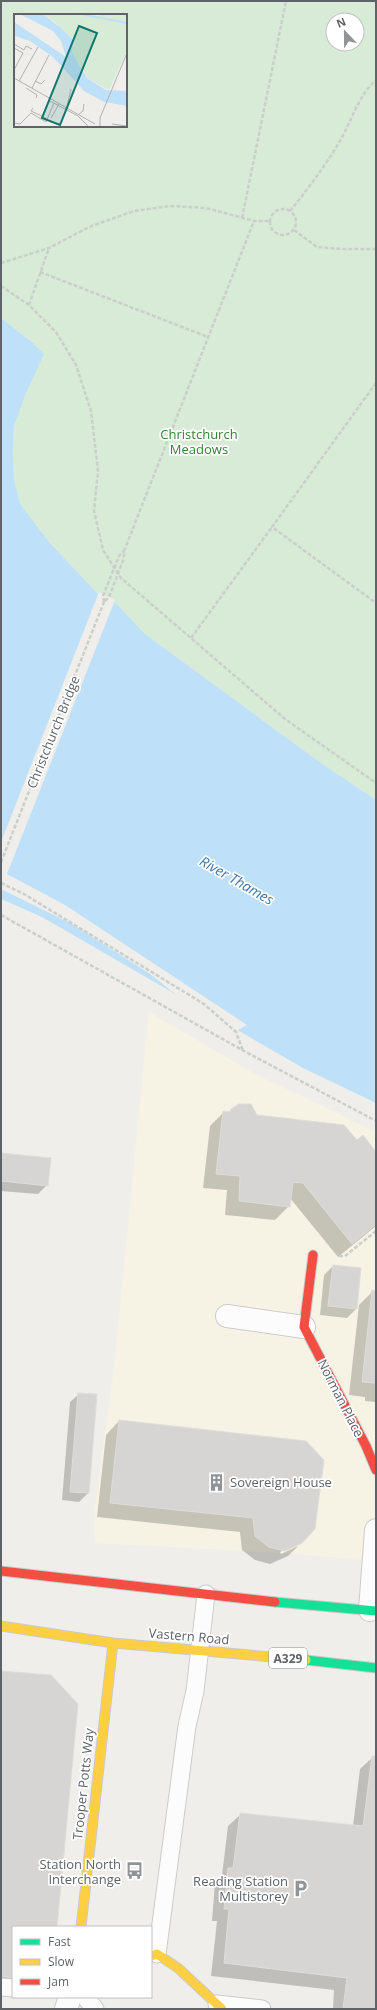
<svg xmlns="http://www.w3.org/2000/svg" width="377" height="2010" viewBox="0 0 377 2010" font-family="'Open Sans',sans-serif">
  <rect width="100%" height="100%" fill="#efeeea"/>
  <path fill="#f7f3e4" d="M149,1012L253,1073L376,1132V1561L284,1553L95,1543L94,1513L114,1368Z"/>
  <path fill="#d8ebd6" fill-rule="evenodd" d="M1,1H376V800L321,763L145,634L114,601L99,595L49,542L21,505L14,481L13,452L14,426L27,391L33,343L1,318ZM15,15H126V126H15ZM333,20H357V44H333Z"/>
  <path fill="#bfe0f9" d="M1,318L33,343L44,354L27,391L14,426L13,452L14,481L21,505L49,542L99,595L114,601L145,634L321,763L376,800V1103L303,1068L42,917L1,899Z"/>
  <path fill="#efeeea" d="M99,592L115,600L7,874L65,905L247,1025L236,1031L188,1004L150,974L72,924L1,889V842Z"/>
  <path fill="#0003" d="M231,1110L357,1141L376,1153V1226L338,1257L290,1198L289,1206L275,1220L225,1215L227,1190L203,1188L210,1126L224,1112H229Z
    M1,1154L47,1185L38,1194L1,1191Z
    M333,1266L356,1309L347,1318L320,1315L324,1275Z
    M373,1291L376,1292V1402L365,1401V1397L349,1395L359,1305Z
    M79,1394L88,1493L79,1502L62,1500L70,1402Z
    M119,1421L301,1542L280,1552L281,1554L298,1546L288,1556L270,1564L255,1560L242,1550L240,1532L97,1517L106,1435Z
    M1,1672L56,1927H13V1987L1,1986Z
    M373,1757H376V2009H333L334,1990L211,1976L217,1921H212L215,1882L222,1875L228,1826L241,1814L353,1826L360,1769Z"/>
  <path fill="#d6d5d3" stroke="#deddd9" d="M239,1104H251L257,1115L344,1125L357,1140L363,1135L376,1152V1224L352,1244L303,1183L293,1182L290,1207L239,1201L240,1176L216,1174L223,1111L230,1112L231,1109Z
    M1,1153L51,1158L48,1186L1,1181Z
    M333,1265L361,1268L357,1309L328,1306Z
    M372,1290L376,1291V1383L362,1382Z
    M78,1393L97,1394L89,1493L70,1492Z
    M119,1420L306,1441L324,1460L315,1529L302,1543L285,1551L269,1547L255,1536L253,1518L110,1503Z
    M1,1671L51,1675L78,1704L57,1927H13V1978L1,1976Z
    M372,1756H376V2009H343L347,1978L224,1963L229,1909H224L228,1868H233L240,1813L363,1826Z"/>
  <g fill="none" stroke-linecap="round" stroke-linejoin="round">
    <defs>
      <path id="lane" d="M157,1954L187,1726L195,1691L206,1594
        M1,1987L13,1988
        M85,1997L95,2009
        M217,2004L262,2009"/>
      <path id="street" d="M227,1316L304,1327
        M370,1610L376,1530
        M66,2009L70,1997"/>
      <path id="fast" d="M275,1602L376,1611
        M306,1660L376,1668"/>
      <path id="slow" d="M1,1626L113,1643L306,1660
        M81,1927L113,1643
        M151,1956L157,1954L178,1968L222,2009"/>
      <path id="jam" d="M313,1255L304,1327L366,1446L376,1470
        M1,1571L275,1602"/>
    </defs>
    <use href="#lane" stroke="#cbcccc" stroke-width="19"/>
    <use href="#street" stroke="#cbcccc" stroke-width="24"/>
    <use href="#fast" stroke="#cacacb" stroke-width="11"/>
    <use href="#slow" stroke="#cacacb" stroke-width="11"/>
    <use href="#jam" stroke="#cacacb" stroke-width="11"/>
    <path stroke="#cacfcc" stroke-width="2.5" stroke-dasharray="4 2" stroke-linecap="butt" d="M270 222a13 13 0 1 1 26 0a13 13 0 1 1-26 0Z
      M290,211C308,189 325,166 340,141C352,120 358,96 376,80
      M242,218L286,1
      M294,230L317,247L342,249H376
      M1,263L49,248L89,227L134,211L170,206L206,208L254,221H270
      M40,272L208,337
      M1,286L29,305L56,332L76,365L91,411L98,471L94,511L103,550L121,578L285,719L376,783
      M29,305L49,248
      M376,383L272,527L376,603
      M124,551L254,221
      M191,638L272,527
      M1,862L104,602
      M1,883L24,894L204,1004L236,1032L243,1051
      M1,915L244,1051L376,1121
      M339,1256H345L376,1231"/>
    <use href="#lane" stroke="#fdfcfc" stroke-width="17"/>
    <use href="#street" stroke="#fdfcfc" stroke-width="22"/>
    <use href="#fast" stroke="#16e098" stroke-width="9"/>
    <use href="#slow" stroke="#ffcf43" stroke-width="9"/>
    <use href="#jam" stroke="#f24e42" stroke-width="9"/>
    <path stroke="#cacfcc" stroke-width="2.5" stroke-dasharray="4 2" stroke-linecap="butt" d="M105,601L109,597L124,558V551
      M104,602L103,596L119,556L124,551"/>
  </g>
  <defs>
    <symbol id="building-bare" viewBox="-9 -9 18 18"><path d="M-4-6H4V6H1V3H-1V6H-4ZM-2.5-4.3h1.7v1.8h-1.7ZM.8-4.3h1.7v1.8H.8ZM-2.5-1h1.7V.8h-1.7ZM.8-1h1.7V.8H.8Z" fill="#919496" stroke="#fff" stroke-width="2.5" paint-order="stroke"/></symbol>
    <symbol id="bus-bare" viewBox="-9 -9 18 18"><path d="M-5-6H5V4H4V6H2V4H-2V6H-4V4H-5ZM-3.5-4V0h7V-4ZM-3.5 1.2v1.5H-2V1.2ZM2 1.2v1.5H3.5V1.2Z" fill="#919496" stroke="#fff" stroke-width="2.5" paint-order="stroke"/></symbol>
    <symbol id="parking-bare" viewBox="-9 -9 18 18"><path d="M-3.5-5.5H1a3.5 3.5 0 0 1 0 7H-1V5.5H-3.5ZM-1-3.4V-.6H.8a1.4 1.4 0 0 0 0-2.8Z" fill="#919496" stroke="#fff" stroke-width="2.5" paint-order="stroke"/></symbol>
  </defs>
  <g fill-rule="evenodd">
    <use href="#building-bare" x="204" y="1470" width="25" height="25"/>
    <use href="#bus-bare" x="122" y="1858" width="25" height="25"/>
    <use href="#parking-bare" x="288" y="1876" width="25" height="25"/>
  </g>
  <g text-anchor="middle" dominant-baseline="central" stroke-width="3.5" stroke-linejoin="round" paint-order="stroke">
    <rect fill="#fff" stroke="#8f9295" stroke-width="1" x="269" y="1648" width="38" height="20" rx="3"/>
    <g font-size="12" font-weight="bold" fill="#5f6368">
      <text x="288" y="1658">A329</text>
    </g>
    <g font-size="13" fill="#348238" stroke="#fff">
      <text x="199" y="434">Christchurch<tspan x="199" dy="15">Meadows</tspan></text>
    </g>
    <g font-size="13" fill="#5f6368" stroke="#fff">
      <text transform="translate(53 732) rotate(-68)">Christchurch Bridge</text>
      <text transform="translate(341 1398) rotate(63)">Norman Place</text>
      <text transform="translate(189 1636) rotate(5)">Vastern Road</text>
      <text transform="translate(83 1784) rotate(-84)">Trooper Potts Way</text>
    </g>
    <g font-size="13" fill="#5f6368" stroke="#fff" text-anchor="end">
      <text x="230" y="1482" text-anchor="start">Sovereign House</text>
      <text x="121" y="1864">Station North<tspan x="121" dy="15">Interchange</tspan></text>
      <text x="288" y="1881">Reading Station<tspan x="288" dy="15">Multistorey</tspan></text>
    </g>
    <g font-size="14" font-style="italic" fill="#4174aa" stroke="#fff">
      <text transform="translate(237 880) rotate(30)">River Thames</text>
    </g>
  </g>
  <g transform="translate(14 14)">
    <rect width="113" height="113" fill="#efeeea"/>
    <path d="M28,0L86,2V0H113V36L95,76L74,64L58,38L61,29L57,24L41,8Z" fill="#d8ebd6"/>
    <path d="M6,0H28L46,13L60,27L58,38L73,64L92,76L113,77V92L90,88L70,77L39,43L16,27L1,22L0,8L52,43L47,27L39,17Z" fill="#bfe0f9"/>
    <path fill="none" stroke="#bfe0f9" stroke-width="2" d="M66,0L113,9"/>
    <path fill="none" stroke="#b1b2b2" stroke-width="1" d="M0,30L10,36L12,32L18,35M0,34L9,39L0,56M0,64L81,110M5,67L24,33M21,67L27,70L31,66M12,74L23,81L22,84M18,74L35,41M34,86L64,102L75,113M53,92L57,75M19,94L17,97L32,104M65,100L69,97L70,90M37,104L45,90M0,109L6,110L17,99L32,108L40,89M98,110L112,112M86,112V104L113,39"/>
    <path fill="#0f766e" fill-opacity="0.15" stroke="#0f766e" stroke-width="2" d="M65,12L83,19L46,111L28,104Z"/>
    <rect width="113" height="113" fill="none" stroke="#5f6368" stroke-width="2"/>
  </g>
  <rect width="377" height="2010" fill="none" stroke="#5f6368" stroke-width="4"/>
  <rect x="12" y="1926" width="140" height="72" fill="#ffffff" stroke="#bfc1c3"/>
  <rect x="20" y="1939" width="20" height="6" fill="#16e098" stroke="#bfc1c3"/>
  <text x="48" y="1946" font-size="12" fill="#5f6368">Fast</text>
  <rect x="20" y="1959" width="20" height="6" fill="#ffcf43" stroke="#bfc1c3"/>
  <text x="48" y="1966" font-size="12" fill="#5f6368">Slow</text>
  <rect x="20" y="1979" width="20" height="6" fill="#f24e42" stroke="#bfc1c3"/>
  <text x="48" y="1986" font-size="12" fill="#5f6368">Jam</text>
  <g transform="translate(345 32) rotate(338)"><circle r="19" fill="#ffffff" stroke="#bfc1c3"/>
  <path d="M0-3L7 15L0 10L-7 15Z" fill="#919496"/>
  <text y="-6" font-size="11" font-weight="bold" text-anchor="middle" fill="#5f6368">N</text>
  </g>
</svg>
